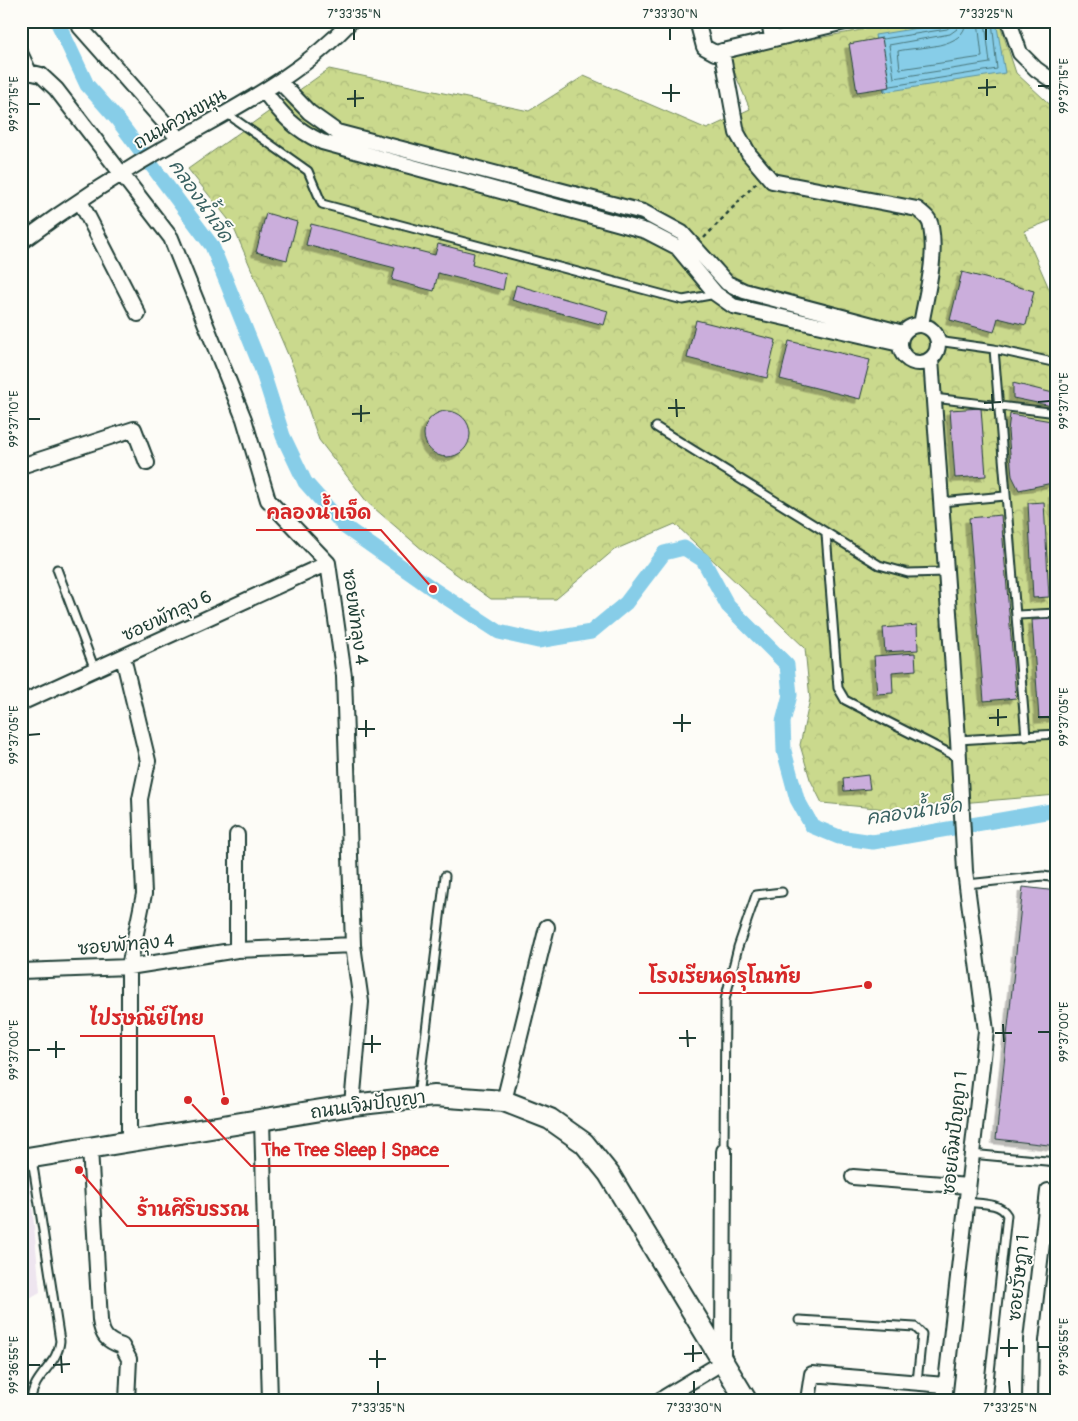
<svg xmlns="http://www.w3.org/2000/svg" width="1078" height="1421" viewBox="0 0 1078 1421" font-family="Pangolin,'Playpen Sans Thai',sans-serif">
  <defs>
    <pattern id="forest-crowns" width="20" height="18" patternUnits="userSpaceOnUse" patternTransform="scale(1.25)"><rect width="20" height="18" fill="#cad98d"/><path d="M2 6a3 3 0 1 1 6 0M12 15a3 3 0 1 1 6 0" fill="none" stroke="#adbb7a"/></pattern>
    <filter id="shadow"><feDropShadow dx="-4.5" dy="4.5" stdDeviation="0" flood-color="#0004"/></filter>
  </defs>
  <rect width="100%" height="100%" fill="#fdfcf7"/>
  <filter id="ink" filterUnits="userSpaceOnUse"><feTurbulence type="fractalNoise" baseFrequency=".02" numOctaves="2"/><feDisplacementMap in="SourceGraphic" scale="10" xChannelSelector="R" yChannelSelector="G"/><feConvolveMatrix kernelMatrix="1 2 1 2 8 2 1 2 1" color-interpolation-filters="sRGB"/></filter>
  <g filter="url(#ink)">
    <path fill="#eee5ef" d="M29,1170L40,1292L21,1303V1171Z"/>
    <path fill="url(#forest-crowns)" stroke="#748b60" d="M909,21H999L1016,73L1057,111V218L1024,231L1057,307V795L887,809L822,803L810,779L800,745L810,699L805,648L675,524L614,550L556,599H491L424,551L367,502L319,440L295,371L232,224L188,169L329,69L529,111L584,76L707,129L750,109L727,55Z"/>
    <path fill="#87cde8" stroke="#5d93a0" d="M962,21H996L1005,73L884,92L875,35Z"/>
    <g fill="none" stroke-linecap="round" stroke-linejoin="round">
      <path stroke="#49777c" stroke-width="1" d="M959,21L957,29L950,34L889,45L894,78L990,63L985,21
        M966,21C965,50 919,46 898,51L900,69L982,57L978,21
        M883,39L947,29L951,26L952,21
        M891,86L997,69L992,21"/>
      <path stroke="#87cde8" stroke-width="15" d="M57,21L87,85L117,119L212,246L262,370L283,436L305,482L345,527L433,589L499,632L538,641L591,632L626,603L664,553L684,548L703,560L728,606L787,665L790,695L783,722L784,751L797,799L812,826L839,837L873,842L1057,810"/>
    </g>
    <path fill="#cbaedc" stroke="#1f3d34" filter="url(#shadow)" d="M882,38L890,87L857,92L849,44Z
      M266,213L297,222L287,260L256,252Z
      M311,224L435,255L438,244L474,253L472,265L506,274L503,290L438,273L434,291L392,280L395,268L306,245Z
      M962,272L1034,291L1026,325L998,318L994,332L950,320Z
      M516,285L608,311L604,325L512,300Z
      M696,320L776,340L767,378L687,358Z
      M789,341L870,360L860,399L780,379Z
      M1013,383L1057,394V407L1013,398Z
      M981,408L986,476L955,478L950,410Z
      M424 434a23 23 0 1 1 46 0a23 23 0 1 1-46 0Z
      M1010,414L1057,422V482L1019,490L1012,476L1008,431Z
      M1057,492V531H1055L1053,493Z
      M1044,502L1049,597L1033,598L1028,503Z
      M1001,515L1016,698L984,701L969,518Z
      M1053,619L1057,717L1039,719L1032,620Z
      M917,625L918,650L885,652L883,628Z
      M915,653L916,670L892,672L893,693L877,694L874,656Z
      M868,775L870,789L844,791L843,778Z
      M1023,887L1057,891V1146L996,1139Z"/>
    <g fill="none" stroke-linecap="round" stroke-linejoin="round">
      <defs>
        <path id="lane" d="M226,113L308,171L322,204L683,300L716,294
          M937,341L994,349L1057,363
          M994,349L1026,737
          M934,398L1057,413
          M656,427L879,565L908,573L946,572
          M941,502L1005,496
          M826,534L838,688L845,700L959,758
          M57,569L95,670
          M1018,615L1057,613
          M958,740L1057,734
          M967,884L1043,876L1057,878
          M418,1096L445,876
          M724,1151L725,1000L738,947L756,895L782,892
          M971,1154L1057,1162
          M966,1202C980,1204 1000,1202 1007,1215L987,1400
          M799,1320L915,1327L922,1334L917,1382
          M31,1400C33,1375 58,1365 60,1341L32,1159"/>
        <path id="street" d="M78,21L80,27L179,139
          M697,21L704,47L715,53L849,21
          M769,21L772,38
          M1009,21L1020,53L1036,69L1057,84
          M722,51L737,133L749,154L772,181L917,209C923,214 930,218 931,227C937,258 926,295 921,325
          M21,55L29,72
          M21,77L29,72L41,75L56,89L171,238L244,419L268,500L328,563L344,676L353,945L361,1002L352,1105
          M279,81L309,112L337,132L643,212L682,233L727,283L744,291L903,333
          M264,91C282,115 294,129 322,142L646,231L677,247L716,294L733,306L900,344
          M80,201L138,314
          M21,242C72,204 125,170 180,139C240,105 304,73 351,21
          M900 344a19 19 0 1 1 38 0a19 19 0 1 1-38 0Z
          M931,359L958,740L965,871L986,1031L944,1400
          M21,466L134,429L147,463
          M123,657L148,761L140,799L144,894L129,967V1141
          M21,703L328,563
          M237,950V835
          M21,971L129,967L237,950L353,945
          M504,1101L547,927
          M262,1121L270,1400
          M90,1148L100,1320C102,1336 107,1341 122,1346L129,1359L127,1400
          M853,1177L968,1186
          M660,1400L723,1362L724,1151
          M808,1400L812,1374L945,1385
          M1030,1400L1031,1340L1048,1191"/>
        <path id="secondary" d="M21,1159L352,1105L434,1096L504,1101L550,1119L584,1143L609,1174L746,1400"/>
      </defs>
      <use href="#lane" stroke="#1f3d34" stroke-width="11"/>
      <use href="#street" stroke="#1f3d34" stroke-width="18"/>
      <use href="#secondary" stroke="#1f3d34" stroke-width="24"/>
      <path stroke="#1f3d34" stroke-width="2.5" stroke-dasharray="4 4" stroke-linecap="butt" d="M704,238L757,182"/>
      <use href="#lane" stroke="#fdfcf7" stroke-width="7"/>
      <use href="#street" stroke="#fdfcf7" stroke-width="14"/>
      <use href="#secondary" stroke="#fdfcf7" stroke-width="20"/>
    </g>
  </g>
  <path fill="none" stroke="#1f3d34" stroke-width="2" d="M354,28V40M670,28V40M986,28V40M987,79V96M671,84V102M1038,86H1050M978,88L996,87M355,90V107M662,93H680M347,99L364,98M28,104H40M992,394L993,411M676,399L677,417M1038,402L1050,401M984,403L1001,402M361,405V422M668,408H685M352,414L370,413M28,419H40M998,709V726M682,714V732M1038,717H1050M989,718L1007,717M366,720V737M673,723H691M358,729H375M28,735L40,734M1003,1024L1004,1042M687,1030L688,1047M1038,1032H1050M995,1033H1012M372,1035V1053M679,1038H696M56,1041V1058M363,1044H381M47,1049H65M28,1050H40M1009,1339V1357M693,1345V1362M1038,1347H1050M1000,1348H1018M377,1350V1368M684,1354L702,1353M61,1356L62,1373M369,1359H386M28,1365H40M53,1365L70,1364M378,1381V1394M694,1381V1394M1009,1381L1010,1394"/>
  <g text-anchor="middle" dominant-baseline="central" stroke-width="4" stroke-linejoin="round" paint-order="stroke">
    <g font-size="18" fill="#1f3d34" stroke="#fdfcf7">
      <text transform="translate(180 119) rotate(-30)">ถนนควนขนุน</text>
      <text transform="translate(167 616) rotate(-25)">ซอยพัทลุง 6</text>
      <text transform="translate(355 617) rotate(82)">ซอยพัทลุง 4</text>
      <text transform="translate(126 945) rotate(-5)">ซอยพัทลุง 4</text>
      <text transform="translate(368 1105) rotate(-8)">ถนนเจิมปัญญา</text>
      <text transform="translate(955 1133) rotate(-84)">ซอยเจิมปัญญา 1</text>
      <text transform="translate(1019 1278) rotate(-84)">ซอยรัษฎา 1</text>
    </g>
    <g font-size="19" font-style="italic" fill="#396161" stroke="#fdfcf7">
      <text transform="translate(201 201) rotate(55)">คลองน้ำเจ็ด</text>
      <text transform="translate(914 812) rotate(-8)">คลองน้ำเจ็ด</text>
    </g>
  </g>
  <path fill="none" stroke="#d62828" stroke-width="2" d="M433 589L381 530H256M868 985L811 993H639M225 1101L214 1036H80M188 1100L251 1166H449M79 1170L127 1226H259"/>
  <g fill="#d62828" stroke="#fdfcf7" stroke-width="2">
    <circle cx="433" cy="589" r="5"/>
    <circle cx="868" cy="985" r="5"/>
    <circle cx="225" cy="1101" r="5"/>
    <circle cx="188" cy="1100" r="5"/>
    <circle cx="79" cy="1170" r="5"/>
  </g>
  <g font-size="19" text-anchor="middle" font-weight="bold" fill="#d62828" stroke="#fdfcf7" stroke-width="4" stroke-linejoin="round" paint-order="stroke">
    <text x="319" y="519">คลองน้ำเจ็ด</text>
    <text x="725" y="983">โรงเรียนดรุโณทัย</text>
    <text x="147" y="1025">ไปรษณีย์ไทย</text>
    <text x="350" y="1156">The Tree Sleep | Space</text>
    <text x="193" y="1216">ร้านศิริบรรณ</text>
  </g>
  <rect width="1078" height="1421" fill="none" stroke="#fdfcf7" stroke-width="55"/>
  <rect x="28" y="28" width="1022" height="1366" fill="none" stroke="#1f3d34" stroke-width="2"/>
  <g font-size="12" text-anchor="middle" fill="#1f3d34">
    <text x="354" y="18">7°33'35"N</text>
    <text x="670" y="18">7°33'30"N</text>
    <text x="986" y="18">7°33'25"N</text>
    <text transform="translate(1064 86) rotate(-90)" y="4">99°37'15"E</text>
    <text transform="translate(14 104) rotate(-90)" y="4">99°37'15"E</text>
    <text transform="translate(1064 401) rotate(-90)" y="4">99°37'10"E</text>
    <text transform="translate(14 419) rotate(-90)" y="4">99°37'10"E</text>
    <text transform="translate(1064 717) rotate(-90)" y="4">99°37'05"E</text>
    <text transform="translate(14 735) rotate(-90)" y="4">99°37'05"E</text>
    <text transform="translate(1064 1032) rotate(-90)" y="4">99°37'00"E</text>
    <text transform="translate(14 1050) rotate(-90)" y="4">99°37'00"E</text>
    <text transform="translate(1064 1347) rotate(-90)" y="4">99°36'55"E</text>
    <text transform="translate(14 1365) rotate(-90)" y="4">99°36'55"E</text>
    <text x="378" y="1412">7°33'35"N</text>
    <text x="694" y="1412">7°33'30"N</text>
    <text x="1010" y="1412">7°33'25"N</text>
  </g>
</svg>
